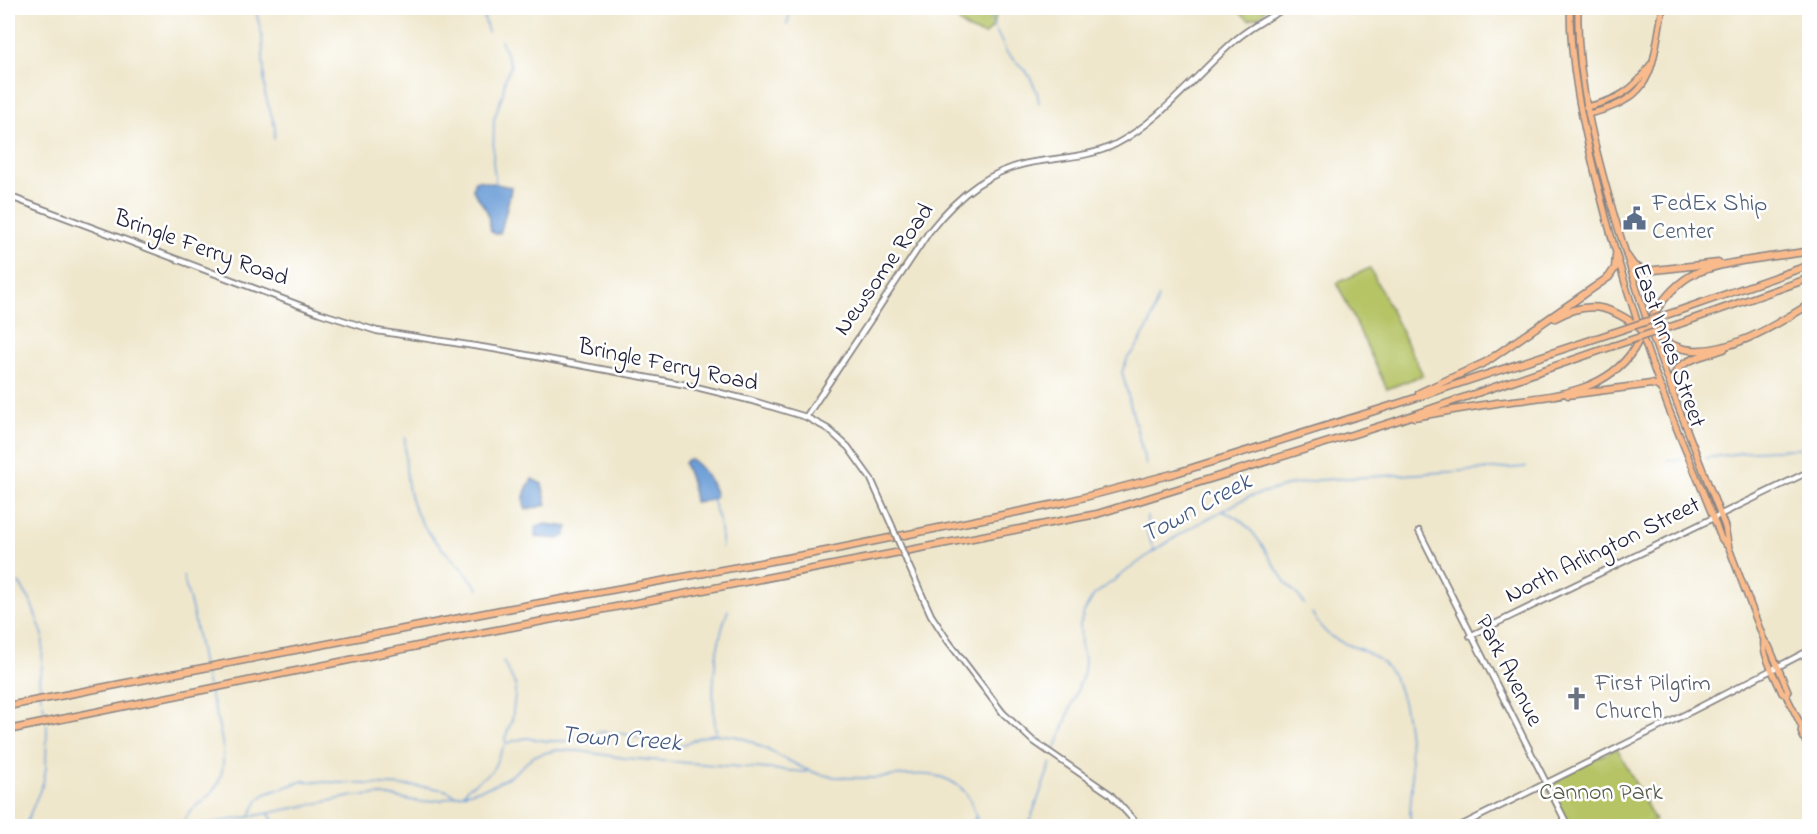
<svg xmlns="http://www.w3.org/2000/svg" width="1817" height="834" viewBox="0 0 1817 834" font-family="'Indie Flower',sans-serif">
  <rect width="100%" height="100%" fill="#fff"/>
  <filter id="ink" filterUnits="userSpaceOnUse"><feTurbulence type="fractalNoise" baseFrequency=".0167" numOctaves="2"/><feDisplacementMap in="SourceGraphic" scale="12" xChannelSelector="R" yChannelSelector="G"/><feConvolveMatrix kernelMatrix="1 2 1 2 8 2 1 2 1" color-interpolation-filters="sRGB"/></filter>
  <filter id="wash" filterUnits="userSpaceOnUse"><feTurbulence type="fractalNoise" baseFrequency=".008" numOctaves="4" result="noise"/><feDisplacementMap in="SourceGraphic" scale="24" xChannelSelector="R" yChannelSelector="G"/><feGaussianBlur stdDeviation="1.35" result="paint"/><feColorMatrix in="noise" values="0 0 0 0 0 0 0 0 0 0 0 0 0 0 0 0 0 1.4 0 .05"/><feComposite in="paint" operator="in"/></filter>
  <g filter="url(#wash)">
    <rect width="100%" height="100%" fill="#efe7cc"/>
    <path fill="#b6c466" stroke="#6c7350" stroke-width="1.5" d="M954,8H996C996,20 995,28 984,35C969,31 956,25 954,8Z
      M1234,8H1265C1265,16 1256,17 1249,20Z
      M1370,268L1423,375L1387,389L1337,283Z
      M1617,748L1655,821L1644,826H1568L1545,784Z"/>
    <path fill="#6c9ed7" stroke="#476089" stroke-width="1.5" d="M477,180L511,187C511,192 502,229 500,233L495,234L491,231L487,211L473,190L474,182Z
      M691,459C703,468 712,482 716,496L712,500L694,502L692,484L684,463L687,460Z
      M532,479L542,484L547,505L526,510C521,500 526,488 532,479Z
      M545,524L568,527L565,536L558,539L535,537L536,527Z"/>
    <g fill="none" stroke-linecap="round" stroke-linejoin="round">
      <path stroke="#6c9ed7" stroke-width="1.5" d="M255,8L262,35L265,94L275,127L274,139
        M985,8L1007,53L1026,71L1031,79L1037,92L1039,103
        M483,14L488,32
        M787,25L791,8
        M496,185L493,162L494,119L503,93L505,79L511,66L501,41
        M405,438C405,482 407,511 439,545C453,560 467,572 479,590
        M1706,458L1755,451L1810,448
        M1668,460H1682
        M1146,465L1122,372L1128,357L1135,350L1150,324L1158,297
        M712,499L719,520L722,547
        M1222,511C1256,522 1266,556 1286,583C1292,590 1299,595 1304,604
        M1147,516V534L1154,550
        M183,576L193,613L203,666
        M19,583L30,600L43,635L42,667L39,678L41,698
        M1312,613C1331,649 1349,639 1378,659C1409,682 1409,741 1412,776C1413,793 1408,809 1411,826
        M503,661L516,686L512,720L505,738L506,743
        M204,670L208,686
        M43,703L46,719
        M716,733C710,693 714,648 728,610
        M1055,750L1084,672L1085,660L1081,645L1080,625L1084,612L1094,595L1151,553L1190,528L1248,497L1290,485L1319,480L1526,467
        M463,794L468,788L492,771L504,746L510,742L526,738L548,741H567L600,732L619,733L638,737L665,747L680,746L698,738L713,734L735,736L748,740L807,770
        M269,814L276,826
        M249,817L259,799L265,794L303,781L428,787L445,790L455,795
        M182,825C188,809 199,805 210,794C236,770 217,719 209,690
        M25,826L43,783L46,768L47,724
        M176,826L207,824L249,817L354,796L383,795L421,802L441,800L492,786L512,775L534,756L556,750L580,751L624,758L806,772L808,770C827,779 852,778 872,778C903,777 941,765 965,792C973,802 975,815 979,826
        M970,826L975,818
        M1028,826L1051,763"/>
    </g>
  </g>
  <g filter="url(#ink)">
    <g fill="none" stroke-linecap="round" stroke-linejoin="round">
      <defs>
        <path id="minor" d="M8,196L320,313L377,331L494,349L692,386L753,401L806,417L828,429L848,447L871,479L892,526
          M806,417L929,232C959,194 992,167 1041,161C1067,157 1093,156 1116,144C1160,121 1196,75 1233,42C1249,28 1267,18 1286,8
          M1419,531L1568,826
          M907,562L931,615L948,641L1003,713L1032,740L1110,794L1139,826
          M1470,636L1810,471
          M1460,826L1692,711L1810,650"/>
        <path id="major" d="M1570,8C1570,66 1582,121 1596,178C1615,256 1639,332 1668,407C1685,451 1705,494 1721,538L1728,547
          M1578,8C1576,79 1595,149 1615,218C1628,260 1640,302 1655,344C1676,405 1702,466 1725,527L1729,548L1764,640L1769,646L1788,691L1786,695
          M1586,107C1615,101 1634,91 1650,65
          M1588,114C1657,99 1651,67 1663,8
          M1764,640C1761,653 1777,680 1782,693L1786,695L1802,727L1801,732L1810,751
          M1802,727L1806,729L1810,736"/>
        <path id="highway" d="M1627,256L1634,266L1646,271L1718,263
          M1678,311L1810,265
          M1555,318C1593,297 1615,309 1647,333
          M1650,321C1660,303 1672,287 1690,276C1717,261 1777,257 1810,251
          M1679,324L1810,278
          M1650,332C1661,339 1671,346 1684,349C1725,357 1776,325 1810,304
          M1419,393L1486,362L1609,277L1615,268L1616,255
          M1673,394C1667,360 1698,358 1724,349
          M1568,395L1651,384L1658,386L1662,390
          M1414,417C1442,412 1469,407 1497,403C1546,396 1604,396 1634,349C1639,339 1646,330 1647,319
          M8,706L501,610L826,551L1066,502L1176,473L1403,402L1612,333
          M8,730L486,632L1097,514L1393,422L1613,346"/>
      </defs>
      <use href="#minor" stroke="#888484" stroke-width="8"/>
      <use href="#major" stroke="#888484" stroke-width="8"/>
      <use href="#highway" stroke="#888484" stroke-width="9"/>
      <use href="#minor" stroke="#fff" stroke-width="4.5"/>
      <use href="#major" stroke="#fabb8c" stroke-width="5"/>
      <use href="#highway" stroke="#fabb8c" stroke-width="6"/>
      <defs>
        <path id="minor-bridge" d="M892,526L907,562"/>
        <path id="highway-bridge" d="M1612,333L1678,311
          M1613,346L1679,324"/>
      </defs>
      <use href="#minor-bridge" stroke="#888484" stroke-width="8" stroke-linecap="butt"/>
      <use href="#highway-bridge" stroke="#888484" stroke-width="9" stroke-linecap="butt"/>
      <use href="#minor-bridge" stroke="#fff" stroke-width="4.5"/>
      <use href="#highway-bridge" stroke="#fabb8c" stroke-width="6"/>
    </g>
  </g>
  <defs>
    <symbol id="civic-bare" viewBox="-9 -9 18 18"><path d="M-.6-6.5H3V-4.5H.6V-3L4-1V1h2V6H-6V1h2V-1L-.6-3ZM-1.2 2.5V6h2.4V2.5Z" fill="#5c6f8a" stroke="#fff" stroke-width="2.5" paint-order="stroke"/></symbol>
    <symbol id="church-bare" viewBox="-9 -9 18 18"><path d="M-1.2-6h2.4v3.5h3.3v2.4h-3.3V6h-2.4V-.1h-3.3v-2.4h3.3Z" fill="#6b7280" stroke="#fff" stroke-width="2.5" paint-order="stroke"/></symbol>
  </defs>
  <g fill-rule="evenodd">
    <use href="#civic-bare" x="1618" y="202" width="33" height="33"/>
    <use href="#church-bare" x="1560" y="682" width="33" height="33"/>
  </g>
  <g text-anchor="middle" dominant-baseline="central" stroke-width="5" stroke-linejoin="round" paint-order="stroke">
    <g font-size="24" fill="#4e5e75" stroke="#fff" text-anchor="start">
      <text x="1652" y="204">FedEx Ship<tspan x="1652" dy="28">Center</tspan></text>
    </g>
    <g font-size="24" fill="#22223b" stroke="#fff">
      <text transform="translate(201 249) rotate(20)">Bringle Ferry Road</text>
      <text transform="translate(885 270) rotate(-55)">Newsome Road</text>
      <text transform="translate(1668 346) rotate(70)">East Innes Street</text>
      <text transform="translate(668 366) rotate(12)">Bringle Ferry Road</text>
      <text transform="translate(1603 551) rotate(-26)">North Arlington Street</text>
      <text transform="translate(1508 671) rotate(63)">Park Avenue</text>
    </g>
    <g font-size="24" fill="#5b616d" stroke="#fff" text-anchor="start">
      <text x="1595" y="684">First Pilgrim<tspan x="1595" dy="28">Church</tspan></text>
    </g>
    <g font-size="24" fill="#565b4a" stroke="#fff">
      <text x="1601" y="793">Cannon Park</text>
    </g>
    <g font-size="26" font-style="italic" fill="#435a81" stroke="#fff">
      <text transform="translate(1197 509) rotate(-28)">Town Creek</text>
      <text transform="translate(621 740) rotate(4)">Town Creek</text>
    </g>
  </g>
  <rect width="1817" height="834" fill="none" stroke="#fff" stroke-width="30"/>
</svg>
